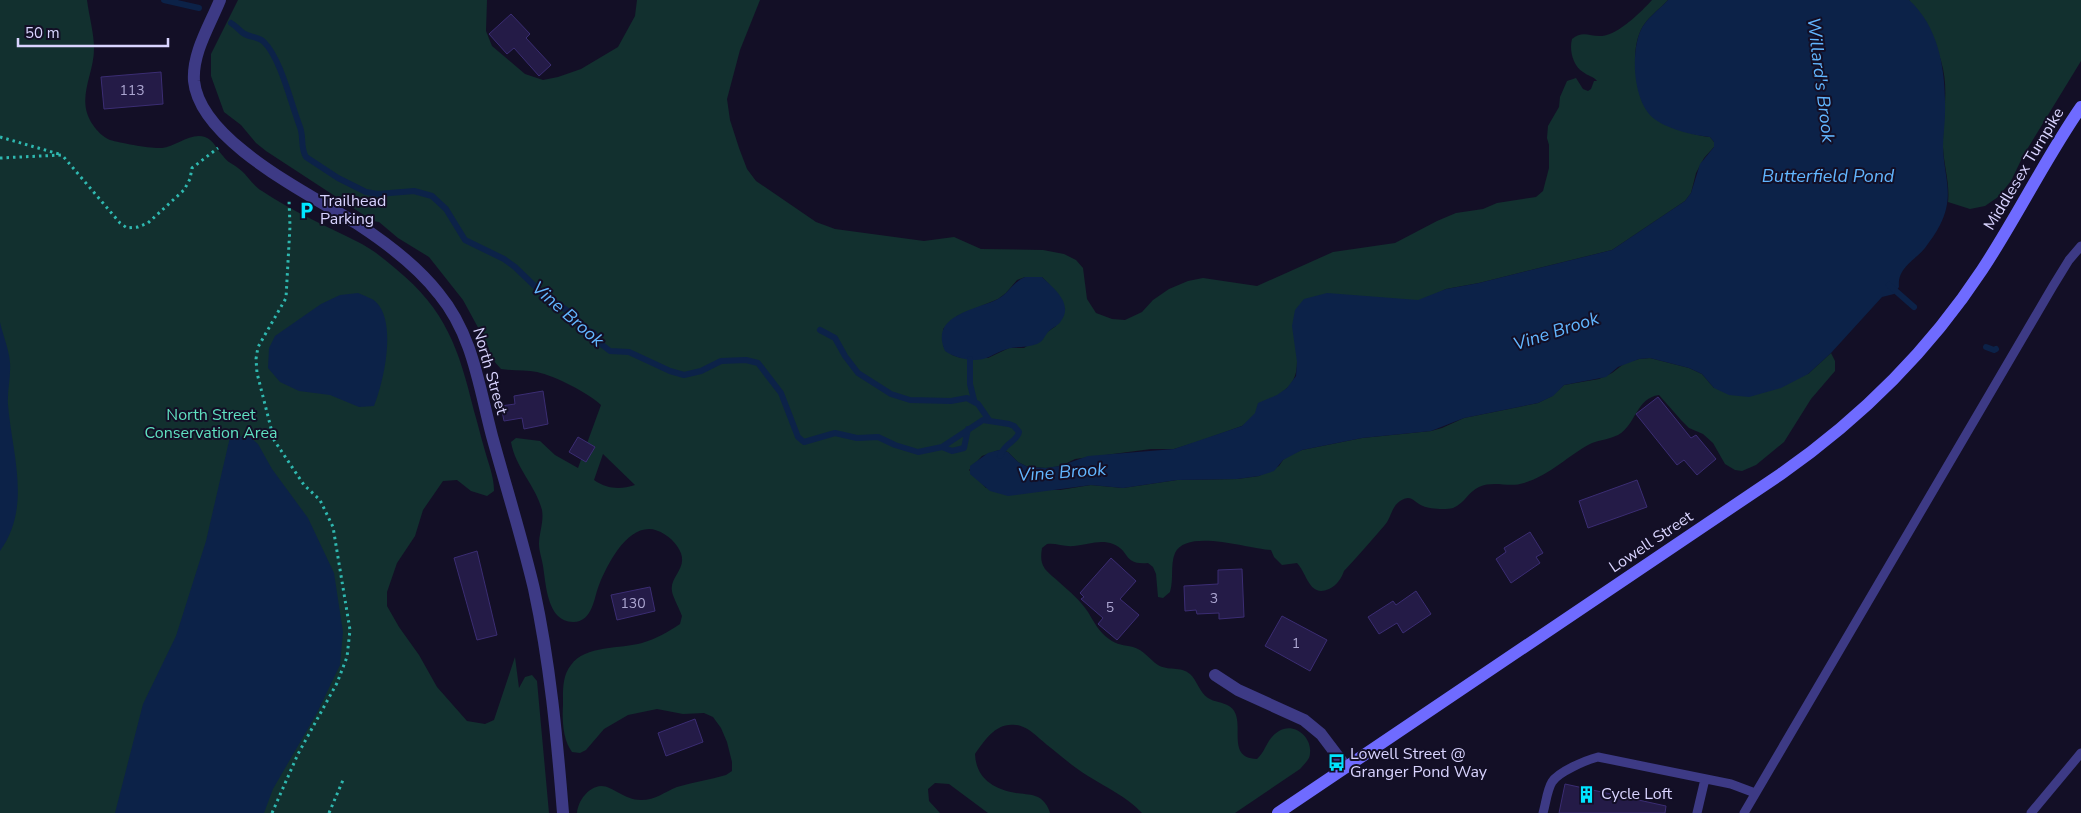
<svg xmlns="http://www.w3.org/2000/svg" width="2081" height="813" viewBox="0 0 2081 813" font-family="'Nunito Sans',sans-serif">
  <rect width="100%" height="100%" fill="#130f26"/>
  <path fill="#12302f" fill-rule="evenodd" d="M0,0H87C89,16 94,33 94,49C94,75 75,100 93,125C97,131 103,137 110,140C121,143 151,149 162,148C175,147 191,132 205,137C214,140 217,150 223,156C227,162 233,164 238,168C247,174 252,185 262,191C292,211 324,225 356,241C371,248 383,258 396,269C446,310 459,349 474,411C478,424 481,438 485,451C489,465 494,477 494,491L487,496L471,491L457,480L443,481L423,510L415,536L397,563L387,592V606L399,627L419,655L437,687L467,721L485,724L494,720L515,657L519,688L525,677L532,675L537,681L549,813H0Z
    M238,0H487L486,31L492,46L525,74L543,80L558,77L581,69L618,47L635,16L637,0H760L740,50L727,99L730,120L739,148L747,169L756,181L816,222L835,229L924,241L954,237L981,249L1043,250L1064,254L1076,260L1083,268L1087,299L1096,313L1112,319L1125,320L1142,312L1153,300L1169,289L1188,281L1203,278L1257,286L1333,252L1395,243L1437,221L1456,213L1483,209L1497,203L1536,197L1543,191L1549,168V145L1547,138L1548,126L1559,107L1560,97L1567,81L1576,78L1583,89L1588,91L1591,89L1594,81H1597C1593,76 1588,76 1583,72C1573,66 1569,50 1572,39C1583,30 1590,37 1602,36C1618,35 1642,11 1652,0H1668C1659,10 1645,19 1640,32C1634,46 1635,59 1636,74C1640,105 1646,118 1676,128C1688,132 1698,136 1710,137L1714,142V147L1704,158L1696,173L1691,193L1685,201L1612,250L1479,283L1446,289L1297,362C1297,377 1292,385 1281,393L1366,339L1242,426L1194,443L1174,449H1151L1075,459L1061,466L1046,468L1028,467L1018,462L1008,452L999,450L982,456L969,470L986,488L1060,490L1091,485L1123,488L1177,480L1237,479L1259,476L1279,466L1283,460L1291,454L1302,450L1362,438L1431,431L1442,428L1464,418L1538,403L1552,396L1564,385L1599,379L1612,373L1625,363L1639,359L1650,358L1689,368L1702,374L1714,388L1808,374L1831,353L1835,361V371L1811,399L1784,442L1756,465L1742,471L1735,470L1725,464L1713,443L1703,434L1689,428L1681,420L1659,395C1636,398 1636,425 1618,435C1610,439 1600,440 1592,443C1568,455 1551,475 1524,483C1509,488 1494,480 1479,487C1469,491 1464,504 1453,508C1446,510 1429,509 1423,506C1414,503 1412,493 1400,501C1391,507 1391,519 1384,526C1371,541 1358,556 1344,571C1341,579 1337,585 1329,589C1309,598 1307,573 1297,563L1282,565L1274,557L1271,550C1248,549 1187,528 1175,553C1170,565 1174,579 1170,592L1163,598L1158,597L1156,574L1153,567L1148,563C1122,565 1131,551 1113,544C1100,539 1087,545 1074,546C1064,547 1056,543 1047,544L1042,548C1041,555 1040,562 1045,569C1049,574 1055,578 1059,582C1069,591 1081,601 1088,612C1094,622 1099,632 1109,639C1117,645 1124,645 1133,647C1144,650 1149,659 1158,665C1167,671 1181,666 1190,674C1197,680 1199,692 1208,698C1214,702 1223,702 1229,706C1249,718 1223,758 1257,759C1267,750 1266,739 1279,731C1294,722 1312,737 1310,753C1310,760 1304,764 1300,769L1235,813H1142C1126,796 1107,788 1088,776C1075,768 1063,758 1051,748C1041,741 1029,726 1016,725C996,722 985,740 975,754C976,778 993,789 1016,793C1022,794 1030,794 1035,796C1043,798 1048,806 1050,813H988L949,784L935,783L928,789L929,801L940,813H577C578,801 588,787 601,786C613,786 624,800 641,800C656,800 664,792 677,787C693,782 710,780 726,775L732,771V762L727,742L721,728L713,717L704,713L683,714L657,709L628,715L604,729L586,750L580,753L572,752C563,740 562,721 563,705C563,691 562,676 571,665C585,645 621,649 642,643C656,639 668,632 680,624L682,616C680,610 672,595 672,591C669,575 692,567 677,546C671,537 659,529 649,529C625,529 607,565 599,585C594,597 593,622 573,622C547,622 546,584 543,566C542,559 539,551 539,544C539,533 544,522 542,510C536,486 515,467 511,442L516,438L540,441L555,455L578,468L601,405C587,392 555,376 537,372C526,370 513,371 501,369L493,360L487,344L463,300L429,257L398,238L379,222L373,221L266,151L256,143L241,125L224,112L211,76V54ZM1025,277H1042L1049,284L1056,326L1024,348H1009L988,358H961L952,355L943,346V329L957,316L998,299L1006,293L1017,280ZM603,454L635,485C620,490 607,489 594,480Z
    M1909,0H2081V61L2023,156L2011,181L1998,197L1985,206L1970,209L1948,202C1950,184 1944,166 1943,148C1942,119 1950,90 1941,61C1937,45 1918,16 1909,0Z"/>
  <path fill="#0c2248" d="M1668,0H1909C1940,28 1946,73 1945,113C1945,124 1943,135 1943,147C1944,178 1955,195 1940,225C1936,233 1930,241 1925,248C1914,261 1897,268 1899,287L1894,294L1882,297L1831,353L1808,374L1781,388L1749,397L1729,395L1714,388L1702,374L1689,368L1650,358L1639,359L1618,367L1606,377L1564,385L1553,396L1538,403L1464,418L1431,431L1362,438L1302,450L1283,460L1274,471L1259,476L1237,479L1177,480L1123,488L1091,485L1008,496L990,491L970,474V466L988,453L999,450L1008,452L1018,462L1028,467L1046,468L1060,466L1088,456L1174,449L1242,426L1255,413L1258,403L1277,395L1287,388L1296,376L1297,362L1292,326L1295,310L1304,299L1327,293L1418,300L1446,289L1479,283L1612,250L1685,201L1691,193L1700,164L1714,147V142L1710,137C1692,135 1666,129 1652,117C1633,99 1631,54 1640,32C1645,19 1659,10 1668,0Z
    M1025,277H1042C1053,288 1074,303 1061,321C1058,326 1053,327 1049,331C1044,336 1044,341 1037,344C1027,348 1017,346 1007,349C1000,351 995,354 989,357C976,363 957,359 945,351C929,315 976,310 998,299C1009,293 1013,282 1025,277Z
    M358,293C364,296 372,298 376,302C397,322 384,381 374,406L359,407L330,395L299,391L280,382L268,368L269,348L275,336L321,304L340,295Z
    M0,322C3,336 9,349 10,363C11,377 7,391 8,405C12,454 32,507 0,551Z
    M249,436L258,444L272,469L308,518L334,573L343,632L340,665L317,713L273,789L264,813H115L143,704L176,636L206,541L230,437Z"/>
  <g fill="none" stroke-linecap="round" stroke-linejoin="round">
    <path stroke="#0c2248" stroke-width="6" d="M164,0L199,8
      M231,23C236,26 239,30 243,33C250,38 258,36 264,42C281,59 291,104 300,127C304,137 300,147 306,157L338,178L366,192L378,194L414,191L432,196L446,209L465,240L504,259L515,267L543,294L572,314L584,329L594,333L601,344L610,351L629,352L670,371L684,375L701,371L721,361L746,360L758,363L781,393L798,437L804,442L835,433L857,438L878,437L895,445L918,452L942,447L983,420L1009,424L1014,426L1019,432C1017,442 1005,442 1000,456
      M1889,285L1914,307
      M820,330L835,338L845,356L858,373L891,394L910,400L951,401L967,398L978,404L989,420
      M1986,347L1994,350L1996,349
      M970,359V384L974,400
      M942,447L952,451L964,448L968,429"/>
  </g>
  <path fill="#241b47" stroke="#3b2d73" d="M511,14L530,34L526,38L551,65L539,76L514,48L507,54L489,34Z
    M161,72L163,104L104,109L101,77Z
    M543,391L548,424L524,429L522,418L504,421L501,406L515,404L514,396Z
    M1658,397L1691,438L1696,435L1716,459L1697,475L1684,460L1677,465L1636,414Z
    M578,437L595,447L586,462L569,452Z
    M1637,480L1647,507L1588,528L1579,501Z
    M1530,532L1543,553L1536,557L1540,563L1511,583L1496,559L1506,552L1504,548Z
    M477,551L497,635L477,640L454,558Z
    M1111,558L1136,581L1120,599L1139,615L1117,640L1098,624L1103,618L1081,599L1084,597L1080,593Z
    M1242,569L1244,617L1219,619V613L1197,614L1196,610L1185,611L1184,586L1218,584V570Z
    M650,587L655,611L617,620L611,595Z
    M1416,591L1431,614L1403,633L1397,623L1379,634L1368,617L1393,601L1396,605Z
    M1282,616L1327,640L1310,671L1265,646Z
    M695,719L703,742L666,756L658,733Z
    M1565,784L1666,806L1665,813H1559Z"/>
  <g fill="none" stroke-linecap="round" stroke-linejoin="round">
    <path stroke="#2fb8b0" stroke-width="3" stroke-dasharray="2.5 4" stroke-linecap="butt" d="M0,137L59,154
      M0,158L62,155L120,223L127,228L138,227L148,223L184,190L190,179L192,168L218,148
      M272,813L298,754L337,683L347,657L350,630L333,527L320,500L304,485L274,440L257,373L256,359L258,347L286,298L290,226L289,200
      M329,813L343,780"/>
    <path stroke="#3d3a85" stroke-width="9" d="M1543,813C1546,803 1547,790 1552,782C1558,772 1586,760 1598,757L1731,784L1755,793
      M1697,813L1705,779
      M1744,813L2053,286L2069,260L2081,246
      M2031,813L2081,753"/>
    <path stroke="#3d3a85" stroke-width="12" d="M1215,675L1238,690L1304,720L1321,734L1346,767"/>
    <path stroke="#3d3a85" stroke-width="12" d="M220,0C210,25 192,53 194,81C200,142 312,195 359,225C388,244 418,267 439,294C473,335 479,387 492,436C506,487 522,538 534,589C550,663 557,738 563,813"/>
    <path stroke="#6f6bff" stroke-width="12" d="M1278,813L1781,474C1861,418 1928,352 1982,270C2017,217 2045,159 2081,107"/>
  </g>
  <defs>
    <symbol id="parking-bare" viewBox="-9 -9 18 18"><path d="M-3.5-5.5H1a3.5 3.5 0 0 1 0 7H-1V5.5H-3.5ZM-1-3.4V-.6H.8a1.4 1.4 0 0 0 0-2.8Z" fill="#00e5ff" stroke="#130f26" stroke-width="2.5" paint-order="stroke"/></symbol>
    <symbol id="bus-bare" viewBox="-9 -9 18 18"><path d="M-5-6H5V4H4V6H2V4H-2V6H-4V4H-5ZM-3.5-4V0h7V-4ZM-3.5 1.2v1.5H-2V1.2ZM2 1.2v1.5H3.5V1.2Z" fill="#00e5ff" stroke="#130f26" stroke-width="2.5" paint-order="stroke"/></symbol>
    <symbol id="building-bare" viewBox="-9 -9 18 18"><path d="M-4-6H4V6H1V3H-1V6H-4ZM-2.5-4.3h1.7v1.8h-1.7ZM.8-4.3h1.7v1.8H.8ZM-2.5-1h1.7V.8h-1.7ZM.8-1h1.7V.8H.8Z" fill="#00e5ff" stroke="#130f26" stroke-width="2.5" paint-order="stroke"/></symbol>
  </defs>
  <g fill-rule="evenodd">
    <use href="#parking-bare" x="294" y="198" width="25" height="25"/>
    <use href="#bus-bare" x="1324" y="750" width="25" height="25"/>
    <use href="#building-bare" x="1574" y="782" width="25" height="25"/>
  </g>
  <g text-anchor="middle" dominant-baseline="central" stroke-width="4" stroke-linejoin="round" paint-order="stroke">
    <g font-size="14" fill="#aca6d1">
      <text x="132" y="90">113</text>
      <text x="1214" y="598">3</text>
      <text x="633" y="603">130</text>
      <text x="1110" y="607">5</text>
      <text x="1296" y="643">1</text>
    </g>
    <g font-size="16" fill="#d9d4ff" stroke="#130f26">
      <text transform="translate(2024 169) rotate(-59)">Middlesex Turnpike</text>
      <text transform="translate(490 371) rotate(74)">North Street</text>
      <text transform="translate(1651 542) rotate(-34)">Lowell Street</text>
    </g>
    <g font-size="16" fill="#d9d4ff" stroke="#130f26" text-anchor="start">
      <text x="320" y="201">Trailhead<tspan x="320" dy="18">Parking</tspan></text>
      <text x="1350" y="754">Lowell Street @<tspan x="1350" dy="18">Granger Pond Way</tspan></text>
      <text x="1601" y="794">Cycle Loft</text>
    </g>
    <g font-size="16" fill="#5fe0c0" stroke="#130f26">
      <text x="211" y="415">North Street<tspan x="211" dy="18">Conservation Area</tspan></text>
    </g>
    <g font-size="18" font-style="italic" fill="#62b6ff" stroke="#130f26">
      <text transform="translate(1821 80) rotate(83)">Willard's Brook</text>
      <text x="1828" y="176">Butterfield Pond</text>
      <text transform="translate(568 314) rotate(41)">Vine Brook</text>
      <text transform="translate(1556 331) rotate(-18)">Vine Brook</text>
      <text transform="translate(1062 472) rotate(-4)">Vine Brook</text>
    </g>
  </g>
  <path d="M18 38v8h150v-8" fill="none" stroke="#d9d4ff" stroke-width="2.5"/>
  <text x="25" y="38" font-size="15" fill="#d9d4ff" stroke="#130f26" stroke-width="4" paint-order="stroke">50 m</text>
</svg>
